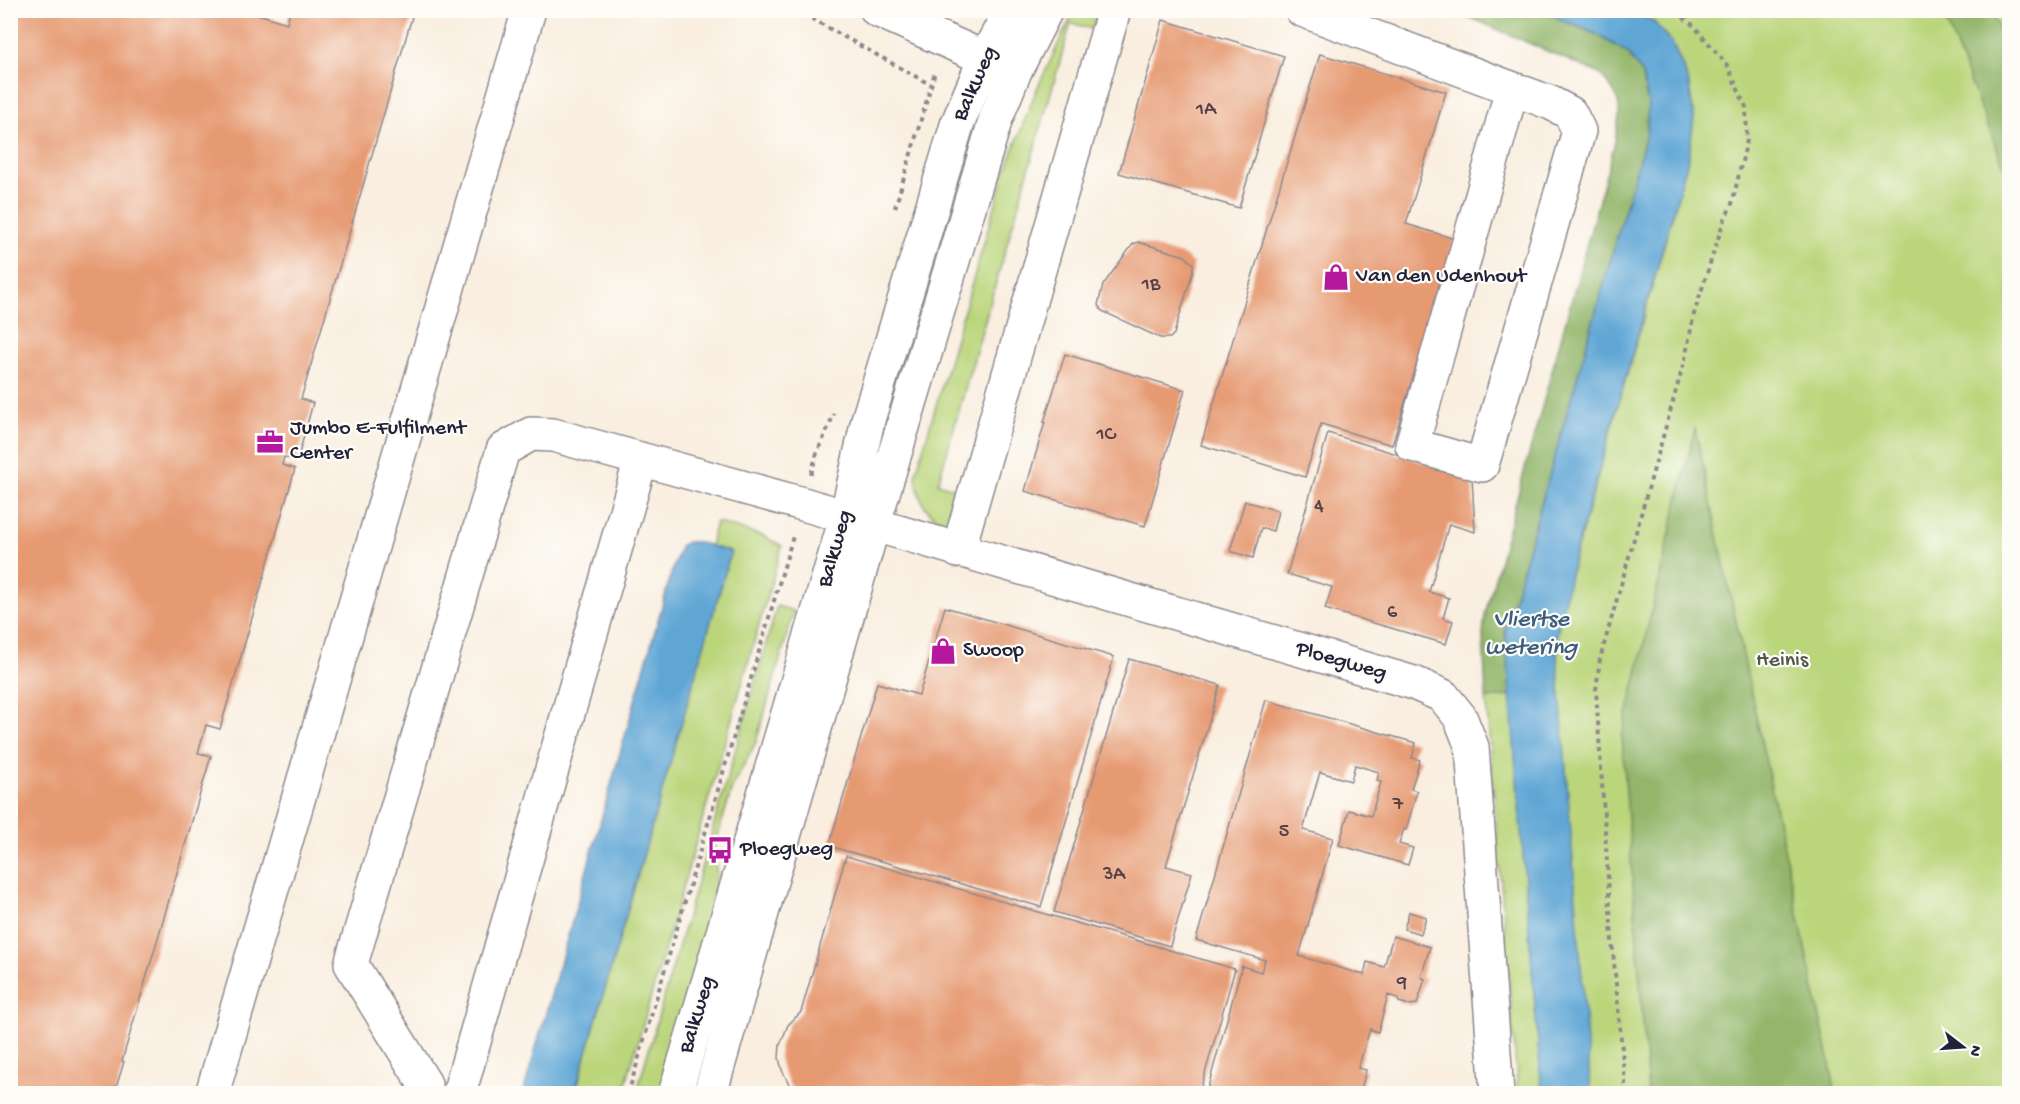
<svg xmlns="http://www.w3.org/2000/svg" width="2020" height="1104" viewBox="0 0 2020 1104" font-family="'Gochi Hand',sans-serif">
  <rect width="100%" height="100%" fill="#fdfcf7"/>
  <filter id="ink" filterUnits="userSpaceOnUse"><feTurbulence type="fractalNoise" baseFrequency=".0167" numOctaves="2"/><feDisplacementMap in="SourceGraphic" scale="12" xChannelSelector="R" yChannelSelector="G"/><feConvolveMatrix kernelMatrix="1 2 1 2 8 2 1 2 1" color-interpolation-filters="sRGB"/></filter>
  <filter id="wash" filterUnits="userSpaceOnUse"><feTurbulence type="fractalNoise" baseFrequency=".008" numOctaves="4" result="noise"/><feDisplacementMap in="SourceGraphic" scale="24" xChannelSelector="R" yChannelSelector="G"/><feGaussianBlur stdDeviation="1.35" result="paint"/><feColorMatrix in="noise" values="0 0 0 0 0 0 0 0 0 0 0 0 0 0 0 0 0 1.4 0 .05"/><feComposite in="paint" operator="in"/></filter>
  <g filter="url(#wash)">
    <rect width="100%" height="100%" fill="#f9eedf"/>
    <path fill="#bad57a" stroke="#6e7c5a" stroke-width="1.5" d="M1074,11H1098L1092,29L1071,23L938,483L959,490L952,515L947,523C924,516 917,494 916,473L1005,172L1035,93Z
      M1631,11H2009V1093H1588L1552,637L1675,207L1694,114Z
      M716,522L763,536L782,546L623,1093L575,1094L730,553L710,546Z
      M777,606L794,611L756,742L732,788L713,852L717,873L710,930L663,1093L636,1094Z
      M1511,696L1542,1093H1518L1486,698Z"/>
    <path fill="#93b66a" stroke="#5a6c52" stroke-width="1.5" d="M1455,11H1541L1598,35L1628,53L1642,74L1648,102L1647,132L1505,631L1511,696L1486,698L1483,635L1485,614L1615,142C1620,108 1625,101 1600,74Z
      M1942,11H1992L2009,54V179Z
      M1695,428L1836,1093H1648L1622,736Z"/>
    <path fill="#5fa6d5" stroke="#406488" stroke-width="1.5" d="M1541,11H1633L1654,22L1672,43L1688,79L1694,117L1689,157L1574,557L1556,639L1591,1094L1542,1093L1505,631L1647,132L1648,102L1642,74L1628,53L1598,35Z
      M688,542H698L731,552L575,1093H523L672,571L681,545Z"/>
    <g id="blocks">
      <path fill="#e69a72" d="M10,10H245L287,23L290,10H414L301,399L313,403L297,461L284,457L282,465L295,469L220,729L206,725L198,753L211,756L122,1061L124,1062L114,1094H10Z
        M1163,20L1284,56L1239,208L1119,173Z
        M1320,54L1446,92L1406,224L1455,239L1392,445L1321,424L1305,477L1201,445Z
        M1138,242L1185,256L1193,264V271L1174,334L1170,338H1160L1102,311L1098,305L1103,285L1133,244Z
        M1065,354L1185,390L1145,526L1025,491L1045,422H1044Z
        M1328,433L1472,477L1475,532L1449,524L1429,592L1449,598L1443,618L1453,621L1446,644L1325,609L1332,587L1287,574Z
        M1245,501L1278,511L1273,531L1261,528L1253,558L1230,551Z
        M945,607L1114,657L1041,907L829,846L877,683L919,695Z
        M1129,659L1220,685L1166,866L1192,873L1170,946L1054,912Z
        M1266,700L1416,743L1412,758L1420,760L1411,789L1417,791L1406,830L1404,829L1399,844L1413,848L1408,865L1339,845L1349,810L1371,816L1381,782L1377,781L1379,772L1355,765L1351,781L1320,772L1303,830L1333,838L1299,956L1364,975L1367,962L1384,967L1393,936L1430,947L1421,977L1425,979L1417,1004L1409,1005L1399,1002L1397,998L1388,995L1378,1032L1370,1029L1358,1068L1366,1070L1360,1094H1206L1242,966L1261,972L1265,960L1196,940Z
        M846,856L1235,969L1199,1094H798L790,1086L782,1070L779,1058L780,1045L788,1025L801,1012Z
        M1409,912L1426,917L1421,934L1404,929Z"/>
    </g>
  </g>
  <g filter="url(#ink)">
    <use href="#blocks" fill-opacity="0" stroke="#8e888d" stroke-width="1.5"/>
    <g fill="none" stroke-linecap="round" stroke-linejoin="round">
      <defs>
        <path id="minor" d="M877,10L1005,67
          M1302,10L1551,103L1570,113L1579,131L1482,465L1412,445L1512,89
          M958,551L1114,10
          M212,1094L529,10
          M422,1094L425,1084L351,964L503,450L531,434L553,435L803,504L1414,683L1443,696L1460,717L1472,747L1497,1094
          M459,1094L641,459
          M675,1094L846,518L868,420L957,125L985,58L1011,10
          M710,1094L873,526L996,118L1015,71L1046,10"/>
      </defs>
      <use href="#minor" stroke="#8e888d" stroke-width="36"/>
      <path stroke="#8e888d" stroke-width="4" stroke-dasharray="4.5 4.5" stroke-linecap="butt" d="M796,10L931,85
        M895,208L935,72
        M811,474L817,453L834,414
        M628,1094L794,533
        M1626,1094L1612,940L1596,690L1600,659L1685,359L1694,314L1723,223L1732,204L1747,140L1746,107L1727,65L1694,26L1674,10"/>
      <use href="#minor" stroke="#fff" stroke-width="33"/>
    </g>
  </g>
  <defs>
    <symbol id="shop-bare" viewBox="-9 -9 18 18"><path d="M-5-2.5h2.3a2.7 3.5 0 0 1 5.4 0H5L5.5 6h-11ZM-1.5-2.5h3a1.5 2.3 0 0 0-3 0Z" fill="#b5179e" stroke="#fdfcf7" stroke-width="2.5" paint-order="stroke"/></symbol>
    <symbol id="office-bare" viewBox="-9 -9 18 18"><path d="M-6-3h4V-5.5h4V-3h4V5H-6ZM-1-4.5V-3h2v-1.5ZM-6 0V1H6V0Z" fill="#b5179e" stroke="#fdfcf7" stroke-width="2.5" paint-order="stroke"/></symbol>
    <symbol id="bus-bare" viewBox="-9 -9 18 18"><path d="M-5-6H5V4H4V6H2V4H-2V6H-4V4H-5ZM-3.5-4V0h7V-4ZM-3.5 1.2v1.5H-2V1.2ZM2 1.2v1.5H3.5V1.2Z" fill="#b5179e" stroke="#fdfcf7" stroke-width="2.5" paint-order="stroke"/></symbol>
  </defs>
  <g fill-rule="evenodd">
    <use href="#shop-bare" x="1317" y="258" width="38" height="38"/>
    <use href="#office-bare" x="251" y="423" width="38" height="38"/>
    <use href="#shop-bare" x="924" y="632" width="38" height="38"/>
    <use href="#bus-bare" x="701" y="831" width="38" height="38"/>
  </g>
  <g text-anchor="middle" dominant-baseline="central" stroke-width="4.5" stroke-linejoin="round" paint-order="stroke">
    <g font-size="20" fill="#534049">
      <text x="1206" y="110">1A</text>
      <text x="1151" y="285">1B</text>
      <text x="1106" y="435">1C</text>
      <text x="1319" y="507">4</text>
      <text x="1392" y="613">6</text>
      <text x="1398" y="805">7</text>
      <text x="1284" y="832">5</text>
      <text x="1114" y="875">3A</text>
      <text x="1402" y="984">9</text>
    </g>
    <g font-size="22" fill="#22223b" stroke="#fdfcf7">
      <text transform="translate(976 84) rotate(-66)">Balkweg</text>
      <text transform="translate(836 549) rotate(-74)">Balkweg</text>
      <text transform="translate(1341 662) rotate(16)">Ploegweg</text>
      <text transform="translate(698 1015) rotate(-73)">Balkweg</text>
    </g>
    <g font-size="22" fill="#22223b" stroke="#fdfcf7" text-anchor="start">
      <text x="1356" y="277">Van den Udenhout</text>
      <text x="290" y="429">Jumbo E-Fulfilment<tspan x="290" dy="25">Center</tspan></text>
      <text x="963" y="651">Swoop</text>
      <text x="740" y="850">Ploegweg</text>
    </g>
    <g font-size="22" fill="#50584e" stroke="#fdfcf7">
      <text x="1782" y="661">Heinis</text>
    </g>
    <g font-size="24" font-style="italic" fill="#3d5d80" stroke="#fdfcf7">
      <text x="1531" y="620">Vliertse<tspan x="1531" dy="28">wetering</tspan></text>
    </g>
  </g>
  <rect width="2020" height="1104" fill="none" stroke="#fdfcf7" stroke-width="36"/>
  <g transform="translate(1963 1047) rotate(107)" stroke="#fdfcf7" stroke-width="4.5" paint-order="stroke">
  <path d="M0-4.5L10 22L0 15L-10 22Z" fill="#22223b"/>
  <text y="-9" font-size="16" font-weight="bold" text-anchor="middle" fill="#22223b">N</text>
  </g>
</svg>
